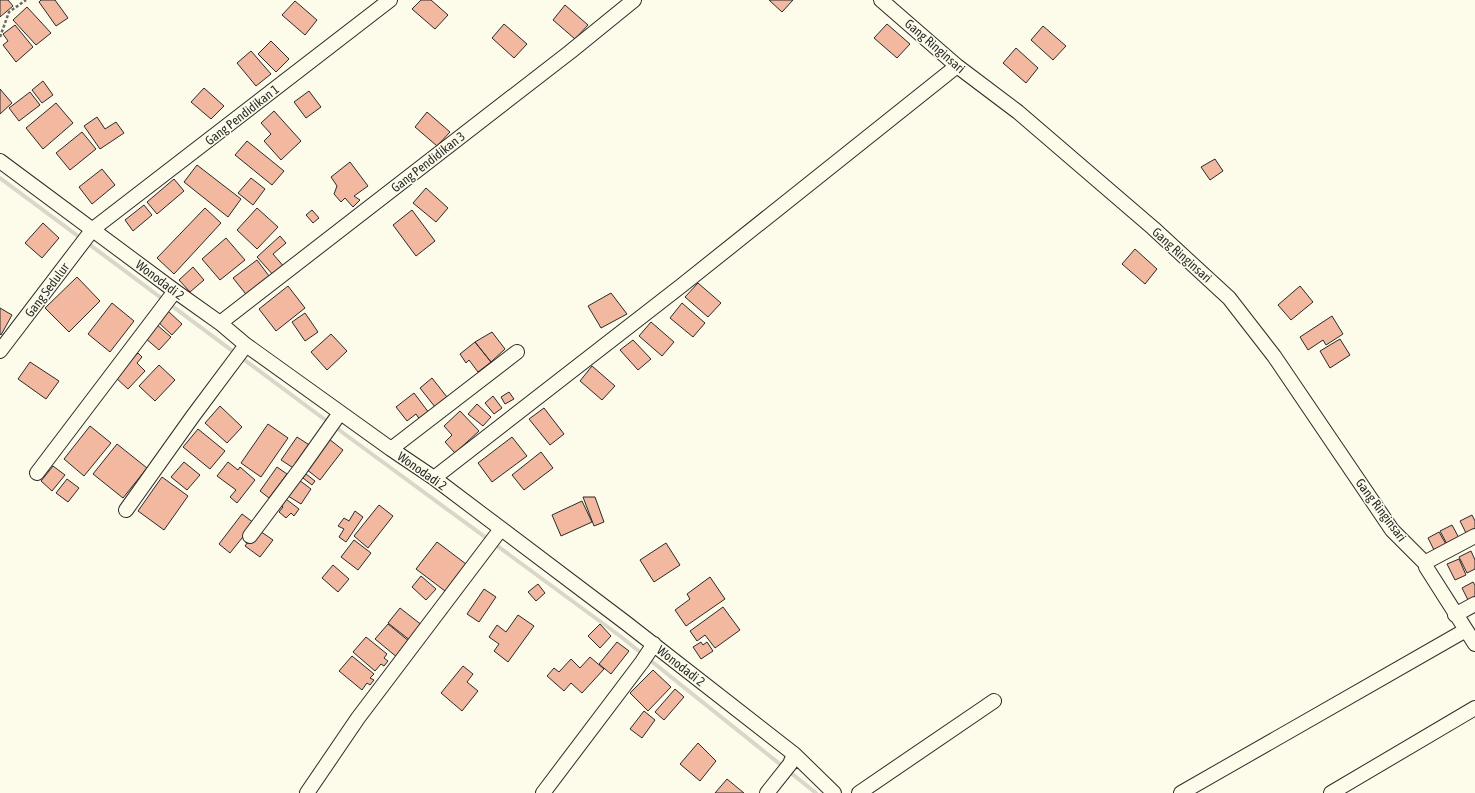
<svg xmlns="http://www.w3.org/2000/svg" width="1475" height="793" viewBox="0 0 1475 793" font-family="'Asap Condensed',sans-serif">
  <rect width="100%" height="100%" fill="#fdfbea"/>
  <g fill="none" stroke-linecap="round" stroke-linejoin="round">
    <path stroke="#d8d7c9" stroke-width="4" d="M0,178L320,416L620,636L816,793"/>
  </g>
  <path fill="#f2b8a0" stroke="#2b2b2b" d="M0,0H8L13,6L0,17Z
    M41,0H55L68,18L56,26L39,2Z
    M421,0H431L448,15L435,29L412,9Z
    M769,0H793L782,12Z
    M295,1L317,20L305,35L282,15Z
    M565,5L588,25L575,39L553,20Z
    M27,7L51,33L36,45L13,20Z
    M504,24L527,44L514,58L492,38Z
    M887,24L910,44L897,58L874,38Z
    M15,25L33,47L16,62L3,45L8,41L3,34Z
    M1043,26L1066,46L1053,60L1031,40Z
    M271,41L289,59L276,72L258,54Z
    M1016,48L1038,68L1026,83L1003,63Z
    M251,51L271,74L256,86L237,63Z
    M43,81L53,95L42,103L32,90Z
    M204,88L224,106L211,119L191,102Z
    M0,89L12,103L0,114Z
    M309,91L321,107L306,118L294,102Z
    M30,92L40,105L19,121L9,108Z
    M56,103L73,123L43,149L26,128Z
    M274,111L301,141L281,160L264,141L271,134L261,123Z
    M427,112L450,132L437,146L415,127Z
    M97,117L105,129L116,122L124,133L100,149L84,126Z
    M82,132L96,149L70,170L56,153Z
    M247,141L284,171L272,185L235,155Z
    M1215,159L1223,171L1210,180L1201,167Z
    M350,162L368,186L354,196L360,200L353,207L345,198L341,202L334,194L337,186L331,177Z
    M197,165L241,199L228,217L184,182Z
    M102,169L115,185L92,204L79,187Z
    M251,178L265,189L253,205L238,193Z
    M174,179L184,191L157,214L147,202Z
    M426,188L448,208L436,222L413,203Z
    M144,205L152,215L133,231L125,220Z
    M205,208L221,223L174,274L157,258Z
    M257,208L278,227L257,249L237,230Z
    M312,210L319,218L313,223L306,215Z
    M412,210L435,241L416,256L393,225Z
    M43,223L59,238L42,258L25,243Z
    M280,236L286,243L273,254L285,268L275,277L257,257Z
    M226,238L245,260L220,280L202,259Z
    M1135,249L1157,269L1145,284L1122,264Z
    M257,260L272,280L249,298L233,278Z
    M193,267L204,280L190,292L179,280Z
    M77,277L100,301L69,332L45,308Z
    M698,283L721,303L708,317L685,297Z
    M288,286L305,308L276,331L259,309Z
    M1300,286L1313,302L1291,320L1278,305Z
    M611,293L627,314L601,328L588,306Z
    M112,303L134,321L110,352L88,334Z
    M682,303L705,323L693,337L670,318Z
    M0,308L12,315L1,335L0,334Z
    M168,311L182,324L172,335L158,322Z
    M305,313L318,332L305,341L292,322Z
    M1332,316L1343,334L1326,345L1323,340L1308,350L1300,337Z
    M651,322L674,342L662,356L639,336Z
    M156,324L171,337L159,350L144,337Z
    M492,332L505,349L491,362L475,342Z
    M331,334L347,351L327,370L311,352Z
    M1340,339L1350,355L1330,368L1320,351Z
    M633,340L651,359L638,370L620,350Z
    M475,342L491,362L478,372L469,360L466,363L460,354Z
    M138,353L142,357L137,363L145,371L128,389L115,377Z
    M30,362L59,381L46,399L18,379Z
    M159,365L175,380L155,401L139,386Z
    M592,366L615,386L602,400L580,381Z
    M432,378L447,397L435,407L420,388Z
    M509,392L514,399L505,404L501,397Z
    M414,393L429,413L420,420L416,414L407,421L396,407Z
    M493,396L502,408L494,414L485,403Z
    M477,404L491,417L483,426L468,414Z
    M220,406L242,427L227,443L205,423Z
    M544,408L564,434L550,445L529,419Z
    M460,411L479,431L455,453L445,442L452,435L444,426Z
    M268,424L288,438L261,477L241,463Z
    M90,426L111,443L84,476L64,459Z
    M198,429L225,451L210,469L183,447Z
    M297,437L311,446L295,469L281,460Z
    M512,437L527,456L492,482L478,463Z
    M329,439L343,450L320,480L306,469Z
    M117,444L147,468L123,498L93,474Z
    M541,452L553,468L524,490L512,475Z
    M184,462L200,475L187,490L171,477Z
    M228,462L238,470L240,467L255,480L237,503L230,497L236,490L217,476Z
    M53,466L65,475L52,491L41,481Z
    M277,467L287,474L269,498L260,491Z
    M306,474L315,481L312,485L303,478Z
    M162,477L188,496L164,530L138,511Z
    M67,479L79,488L68,502L56,493Z
    M299,480L311,489L301,504L288,496Z
    M583,497H595L604,522L594,526Z
    M286,499L299,509L294,516L291,513L286,518L279,512L283,507L281,505Z
    M582,501L592,522L561,536L552,515Z
    M379,505L393,516L368,548L354,536Z
    M355,511L363,517L346,542L339,537L344,529L338,526L344,518L349,521Z
    M242,514L254,523L230,553L219,544Z
    M1472,515L1475,521V530L1467,535L1460,521Z
    M1452,525L1459,538L1447,544L1440,531Z
    M257,529L273,540L260,557L245,546Z
    M1439,532L1447,546L1435,552L1428,538Z
    M354,540L371,553L358,570L341,557Z
    M437,542L466,564L445,591L416,569Z
    M666,543L680,565L654,582L640,560Z
    M1471,551L1475,560V569L1467,573L1459,557Z
    M1459,559L1466,575L1455,580L1447,564Z
    M333,565L349,579L338,592L322,578Z
    M421,576L436,589L426,600L412,587Z
    M710,577L725,599L686,626L675,610L690,599L687,594Z
    M1473,582L1475,585V599L1469,602L1462,588Z
    M538,584L545,593L536,601L528,592Z
    M484,589L496,597L479,622L467,614Z
    M723,607L740,630L715,648L705,635L697,641L690,631Z
    M400,608L423,626L411,641L388,623Z
    M518,615L534,626L508,662L494,651L499,644L489,637L497,625L506,632Z
    M388,624L410,642L398,658L375,639Z
    M600,624L611,636L600,648L588,636Z
    M366,637L387,654L384,658L388,661L384,666L381,664L375,671L353,652Z
    M617,642L629,651L611,674L599,664Z
    M701,642L703,645L707,642L713,651L701,659L693,647Z
    M352,656L374,674L370,678L374,680L370,685L367,683L362,690L339,671Z
    M590,657L604,669L582,693L571,683L564,691L547,676L554,668L559,672L571,659L580,668Z
    M463,666L473,674L467,682L478,691L462,711L441,693Z
    M653,670L671,687L648,711L630,693Z
    M675,689L684,697L664,720L655,712Z
    M644,711L655,720L642,738L630,729Z
    M698,743L716,761L700,781L680,764Z
    M727,779L744,793H715Z"/>
  <g fill="none" stroke-linecap="round" stroke-linejoin="round">
    <defs>
      <path id="minor" d="M881,0L957,66L1018,112L1153,228L1229,298L1274,356L1392,530L1426,564
        M0,161L175,291L220,323L246,345L391,449L434,478L626,623L794,754L834,793
        M220,323L570,52L634,0
        M0,351L93,229L390,0
        M391,449L517,352
        M37,473L175,291
        M434,478L681,286L957,66
        M126,510L193,416L246,345
        M250,536L301,468L340,413
        M1475,536L1426,562V567L1475,644
        M1455,615L1475,604
        M307,793L358,718L501,529
        M543,793L642,662L654,644
        M767,793L790,764L794,754
        M859,793L994,701
        M1181,793L1466,630
        M1331,793L1475,708"/>
    </defs>
    <use href="#minor" stroke="#2b2b2b" stroke-width="16"/>
    <path stroke="#6a6964" stroke-width="2.5" stroke-dasharray="3 2" stroke-linecap="butt" d="M0,37L9,12L26,0"/>
    <use href="#minor" stroke="#fdfbea" stroke-width="14"/>
  </g>
  <g text-anchor="middle" dominant-baseline="central" stroke-width="3" stroke-linejoin="round" paint-order="stroke">
    <g font-size="13" fill="#2b2b2b" stroke="#fdfbea">
      <text transform="translate(935 46) rotate(41)">Gang Ringinsari</text>
      <text transform="translate(242 115) rotate(-38)">Gang Pendidikan 1</text>
      <text transform="translate(428 162) rotate(-38)">Gang Pendidikan 3</text>
      <text transform="translate(1182 255) rotate(42)">Gang Ringinsari</text>
      <text transform="translate(160 280) rotate(37)">Wonodadi 2</text>
      <text transform="translate(47 290) rotate(-53)">Gang Sedulur</text>
      <text transform="translate(422 471) rotate(35)">Wonodadi 2</text>
      <text transform="translate(1381 510) rotate(53)">Gang Ringinsari</text>
      <text transform="translate(681 666) rotate(38)">Wonodadi 2</text>
    </g>
  </g>
</svg>
